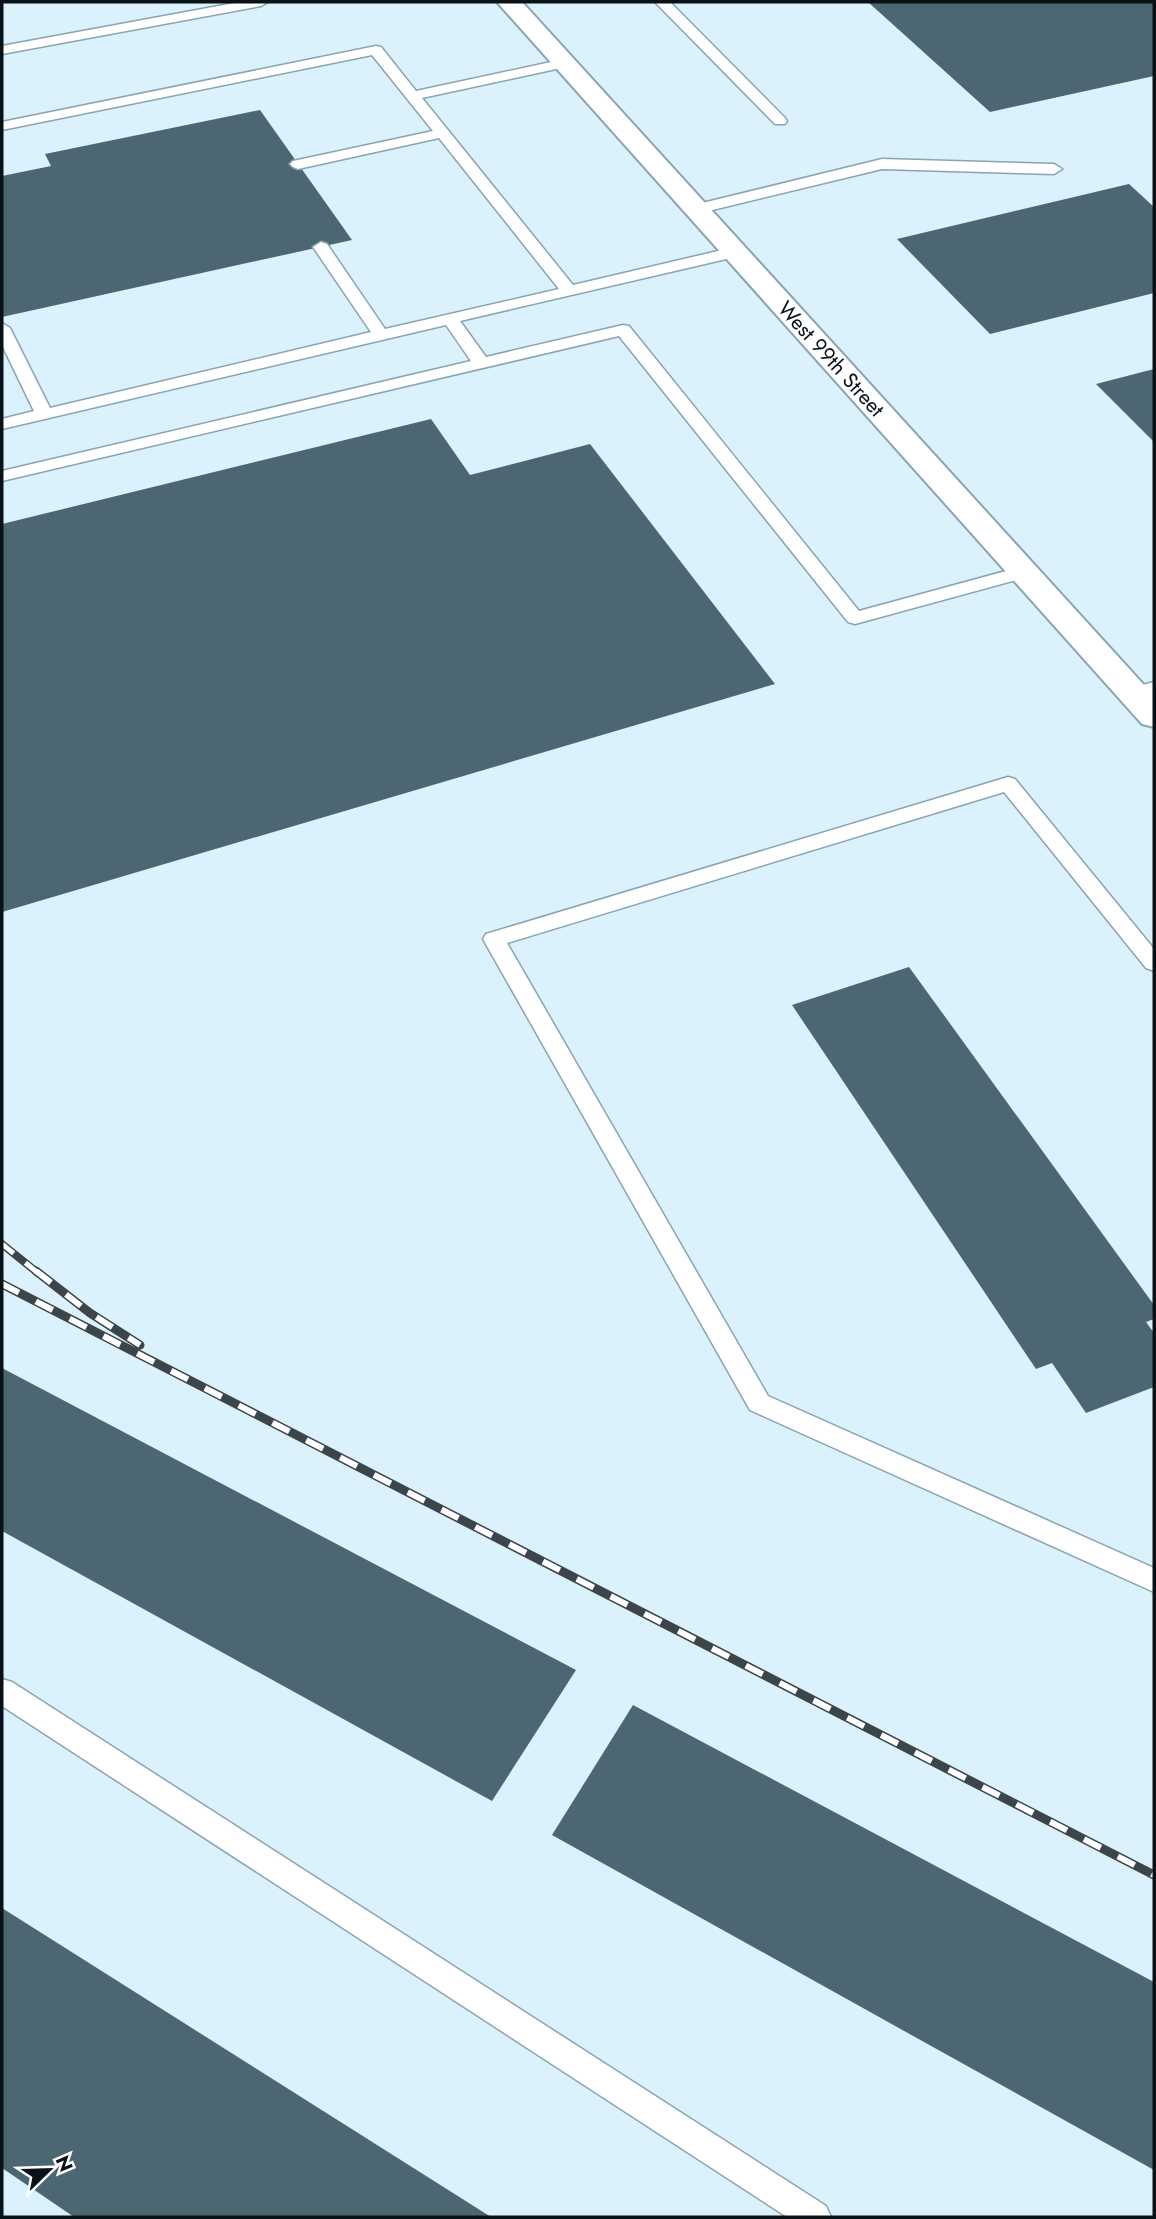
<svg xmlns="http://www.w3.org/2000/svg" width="1156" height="2219" viewBox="0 0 1156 2219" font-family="Jost,sans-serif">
  <rect width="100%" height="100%" fill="#ebf6fc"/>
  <path fill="#dbf1fc" d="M2,2H1154V2217H2Z"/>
  <path fill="#4d6673" d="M868,2H1154V76L990,112Z
    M260,110L352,240L2,317V176L51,166L45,154Z
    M1129,184L1154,207V293L990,334L897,239Z
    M1154,369V442L1096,384Z
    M431,419L470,475L590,444L775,684L2,912V524Z
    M909,967L1154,1305V1319L1146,1322L1154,1333V1387L1086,1413L1052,1363L1036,1369L792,1005Z
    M2,1368L576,1670L492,1801L2,1531Z
    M633,1705L1154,1982V2170L552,1835Z
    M2,1908L491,2217H74L2,2168Z"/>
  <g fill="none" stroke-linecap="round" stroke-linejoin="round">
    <defs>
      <path id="lane" d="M240,2H268L261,6L2,54V46Z
        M655,2H670L785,118L787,121L785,124H775Z
        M376,46L381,47L416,91L565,59L570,60L572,63L570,66L422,98L573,285L735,247L743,252L735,257L460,321L486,357L623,325L629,326L859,611L1024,566L1033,572L1031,576L855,624L848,622L619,336L2,481V471L471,361L446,325L2,429V419L34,411L2,345V323L10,328L50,408L371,332L313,247L321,242L327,244L385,329L559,289L439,138L298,169L293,167L290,164L293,161L433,131L372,55L2,130V122Z
        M882,159L1054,164L1062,169L1054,174L882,169L696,214L688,209L690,206Z
        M1154,682V694L1134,699L1127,697L1124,693L1127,689Z
        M1008,777L1015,779L1154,949V971L1146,968L1004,792L507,943L768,1396L1154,1568V1592L750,1410L483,939L486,934Z
        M2,1679L12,1682L826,2206L831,2217H787L2,1706Z"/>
      <path id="secondary" d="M497,2H522L1154,696V727L1142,724Z"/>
    </defs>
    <use href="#lane" stroke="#89a4b2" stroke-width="3"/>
    <use href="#secondary" stroke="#89a4b2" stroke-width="4"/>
    <use href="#lane" fill="#fff" fill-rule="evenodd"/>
    <use href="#secondary" fill="#fff" fill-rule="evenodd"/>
    <defs>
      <path id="rail-far1" d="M2,1244L38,1273"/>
      <path id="rail" d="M36,1271L90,1313L140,1345
        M2,1284L1154,1875"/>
    </defs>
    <use href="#rail-far1" stroke="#3b454a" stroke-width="8"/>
    <use href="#rail" stroke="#3b454a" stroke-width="9"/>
    <use href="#rail-far1" stroke="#fff" stroke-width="5" stroke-dasharray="15" stroke-linecap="butt"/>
    <use href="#rail" stroke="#fff" stroke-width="6" stroke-dasharray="19" stroke-linecap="butt"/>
  </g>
  <g text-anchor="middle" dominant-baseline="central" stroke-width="5" stroke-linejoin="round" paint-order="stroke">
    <g font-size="21" fill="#081217" stroke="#fff">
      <text transform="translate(831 359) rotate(48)">West 99th Street</text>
    </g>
  </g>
  <rect width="1156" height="2219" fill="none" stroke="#081217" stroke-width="7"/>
  <g transform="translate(49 2170) rotate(67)" stroke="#ffffff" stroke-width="5" paint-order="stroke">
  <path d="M0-5L12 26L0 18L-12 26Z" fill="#081217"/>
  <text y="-10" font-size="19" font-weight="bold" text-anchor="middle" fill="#081217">N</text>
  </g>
</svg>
